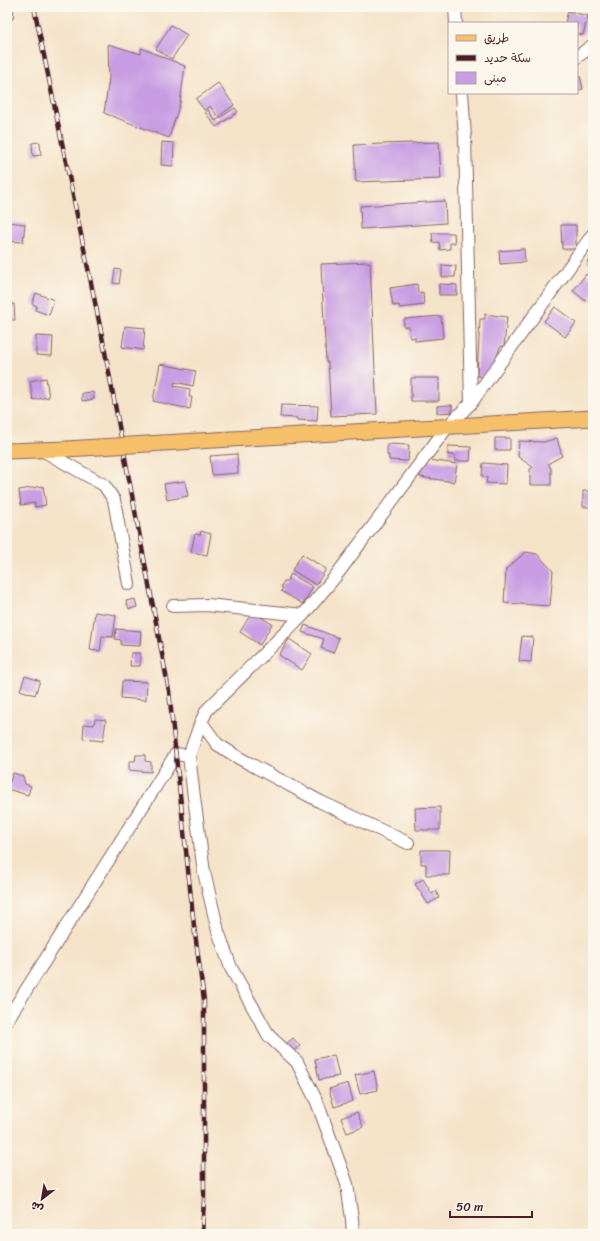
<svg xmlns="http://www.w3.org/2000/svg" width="600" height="1241" viewBox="0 0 600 1241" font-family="Sriracha,'Playpen Sans Arabic',sans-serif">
  <rect width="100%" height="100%" fill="#fbf7ec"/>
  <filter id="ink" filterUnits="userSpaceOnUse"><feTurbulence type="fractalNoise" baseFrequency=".025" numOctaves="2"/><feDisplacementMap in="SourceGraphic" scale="8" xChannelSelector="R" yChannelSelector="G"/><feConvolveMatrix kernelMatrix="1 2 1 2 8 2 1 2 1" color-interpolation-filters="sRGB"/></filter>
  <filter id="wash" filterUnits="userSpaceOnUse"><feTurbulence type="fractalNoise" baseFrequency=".012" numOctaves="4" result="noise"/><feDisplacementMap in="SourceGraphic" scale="16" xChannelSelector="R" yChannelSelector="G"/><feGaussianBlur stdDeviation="0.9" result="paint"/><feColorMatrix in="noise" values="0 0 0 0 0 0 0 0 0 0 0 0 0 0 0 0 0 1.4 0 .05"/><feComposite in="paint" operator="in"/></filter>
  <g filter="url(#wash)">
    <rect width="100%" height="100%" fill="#f5e3c9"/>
    <g id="blocks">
      <path fill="#c89ce3" d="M568,11L588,16L583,35L577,34V23H565Z
        M171,25L187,35L172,59L156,49Z
        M108,44L141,54V48L185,66L180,103L169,138L104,113L109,78Z
        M580,76L583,89L577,91V77Z
        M218,83L234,105L218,117L210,106L204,110L196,99Z
        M235,108L238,112L216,127L205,112L208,110L215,121Z
        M40,142L41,155L33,156L32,143Z
        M162,142L174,143L173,166L161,165Z
        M439,142L441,179L356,182L354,145Z
        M445,201L446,223L361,229L360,206Z
        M8,222L25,224L23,242L7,241Z
        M561,225H576V249H562Z
        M432,233H454L455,243H450V249L440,250L439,242L433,243Z
        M524,249L525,262L500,264L499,251Z
        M593,253V266L587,262Z
        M370,262L377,414L331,416L328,362H326L321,264Z
        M442,265L456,266L455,277H442Z
        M115,269L121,270L119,284L113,283Z
        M586,274L593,280V294L587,302L573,291Z
        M417,284L418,293L423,292L424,305L400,308L399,305L393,306L390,288Z
        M439,284L457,285V295H439Z
        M36,293L54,300L49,315L35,310L37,306L32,304Z
        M7,304H14L15,320H7Z
        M555,307L576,323L565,337L544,321Z
        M485,314L507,317L504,346L500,347L495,363L484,377L477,376L480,319H485Z
        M441,316L443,338L415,341V337L410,338L409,327H404V319Z
        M125,326L145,328L143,350L122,347Z
        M36,336L53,337L52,356L36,355Z
        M160,364L196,371L193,386L175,382L174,386L190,389L189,397H192L190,409L153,401Z
        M46,378L49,397L33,400L30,381Z
        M411,378H439V401H411Z
        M93,392L94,399L82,401V393Z
        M281,405L318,406L317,421L297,420V418L280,417Z
        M452,405V412L437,413V406Z
        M495,438H510V450H495Z
        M557,438L562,456L549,463V466L551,468V485H530V469L533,467L518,457L519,441L544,442Z
        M387,444L409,445L408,461L389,460V455H387Z
        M448,446L471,447L470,461H455V455H448Z
        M237,454L238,473L212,475L210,456Z
        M422,459L457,464L454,482L420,477Z
        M483,463L507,465L506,484L486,483L487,477L482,476Z
        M185,481L188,496L167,500L164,484Z
        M43,486L46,505L35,507V503L21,505L19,490Z
        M583,491H593V507H583Z
        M201,531L211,534L207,555L191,552L195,534L200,535Z
        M526,552L537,554L553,571L550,606L504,603L506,569Z
        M302,554L326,569L316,585L292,570Z
        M291,574L313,587L303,604L281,591L283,588L281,587L284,581H287Z
        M135,599L137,607L129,609L126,601Z
        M95,612L116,615L113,637L102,636L100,651L90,650Z
        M252,612L272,624L260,645L240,632Z
        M305,625L339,638L333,653L321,648L324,639L302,632Z
        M116,629L141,631L140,646L121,645V640L115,639Z
        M522,636L533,637L531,662L519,661Z
        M289,639L312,654L302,670L279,655Z
        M131,653H140V666H130Z
        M25,676L40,681L35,695L20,690Z
        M122,681L147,682L146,700L121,698Z
        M95,719L106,720L103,741L83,739L84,724L94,725Z
        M136,755H145V761L151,762V772L129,770V761H135Z
        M13,773L23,776L25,784L31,786L28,795L7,789Z
        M440,807V830H416L415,808Z
        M421,850H450L449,875H426V864H421Z
        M423,879L432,894L436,891L439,898L428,904L415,884Z
        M293,1038L300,1046L292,1052L286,1044Z
        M334,1055L339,1076L319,1080L315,1059Z
        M374,1071L378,1090L360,1094L355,1075Z
        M348,1083L353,1101L334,1107L329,1089Z
        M357,1112L363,1127L347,1133L341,1118Z
        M416,1230L417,1234H404Z"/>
    </g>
  </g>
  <g filter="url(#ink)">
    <use href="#blocks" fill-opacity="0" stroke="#866462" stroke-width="1"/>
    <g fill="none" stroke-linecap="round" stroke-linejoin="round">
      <defs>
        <path id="minor" d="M455,7L456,23
          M7,15V7
          M577,57L593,45
          M462,93L465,138L471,403
          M42,450L104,485L114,500L129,584
          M173,606L207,605L303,615
          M201,722L217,744L239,758L321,802L408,843
          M189,756L194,797L204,872L218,931L231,968L269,1036L297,1062L317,1102L347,1184L352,1219L353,1234
          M7,1020L176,754L189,756L201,722L207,710L303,615L335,577L448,426L471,403L593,234"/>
        <path id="major" d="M163,443L593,418
          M7,451L67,449"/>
      </defs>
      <use href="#minor" stroke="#866462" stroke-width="14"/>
      <use href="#major" stroke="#866462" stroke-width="17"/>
      <use href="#minor" stroke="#fff" stroke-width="12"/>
      <use href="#major" stroke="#f6c06b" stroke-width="15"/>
      <defs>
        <path id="rail" d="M34,7L102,336L169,691L194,926L204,1000V1200L202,1234"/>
      </defs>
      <use href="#rail" stroke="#4a1f2b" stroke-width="4.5"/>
      <use href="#rail" stroke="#fbf7ec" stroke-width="3" stroke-dasharray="9" stroke-linecap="butt"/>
      <defs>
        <path id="major-bridge" d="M67,449L163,443"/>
      </defs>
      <use href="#major-bridge" stroke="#866462" stroke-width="17" stroke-linecap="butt"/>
      <use href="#major-bridge" stroke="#f6c06b" stroke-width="15"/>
    </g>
  </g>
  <rect width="600" height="1241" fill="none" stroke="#fbf7ec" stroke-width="24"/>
  <rect x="448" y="22" width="130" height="72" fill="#fbf7ec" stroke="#b4a19f"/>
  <rect x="456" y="35" width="20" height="6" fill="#f6c06b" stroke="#b4a19f"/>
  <text x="484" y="42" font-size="12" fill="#4a1f2b">طريق</text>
  <rect x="456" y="55" width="20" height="6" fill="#4a1f2b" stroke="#b4a19f"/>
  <text x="484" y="62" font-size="12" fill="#4a1f2b">سكة حديد</text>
  <rect x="456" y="72" width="20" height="12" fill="#c89ce3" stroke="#b4a19f"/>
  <text x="484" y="82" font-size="12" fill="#4a1f2b">مبنى</text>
  <g transform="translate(42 1199) rotate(211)" stroke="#fbf7ec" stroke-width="3" paint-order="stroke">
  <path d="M0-3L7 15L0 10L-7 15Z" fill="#4a1f2b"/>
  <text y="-6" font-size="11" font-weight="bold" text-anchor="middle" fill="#4a1f2b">ش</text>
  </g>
  <path d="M450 1211v6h82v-6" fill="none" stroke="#4a1f2b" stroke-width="2"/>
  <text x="456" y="1211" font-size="12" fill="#4a1f2b" stroke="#fbf7ec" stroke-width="3" paint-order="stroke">50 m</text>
</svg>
